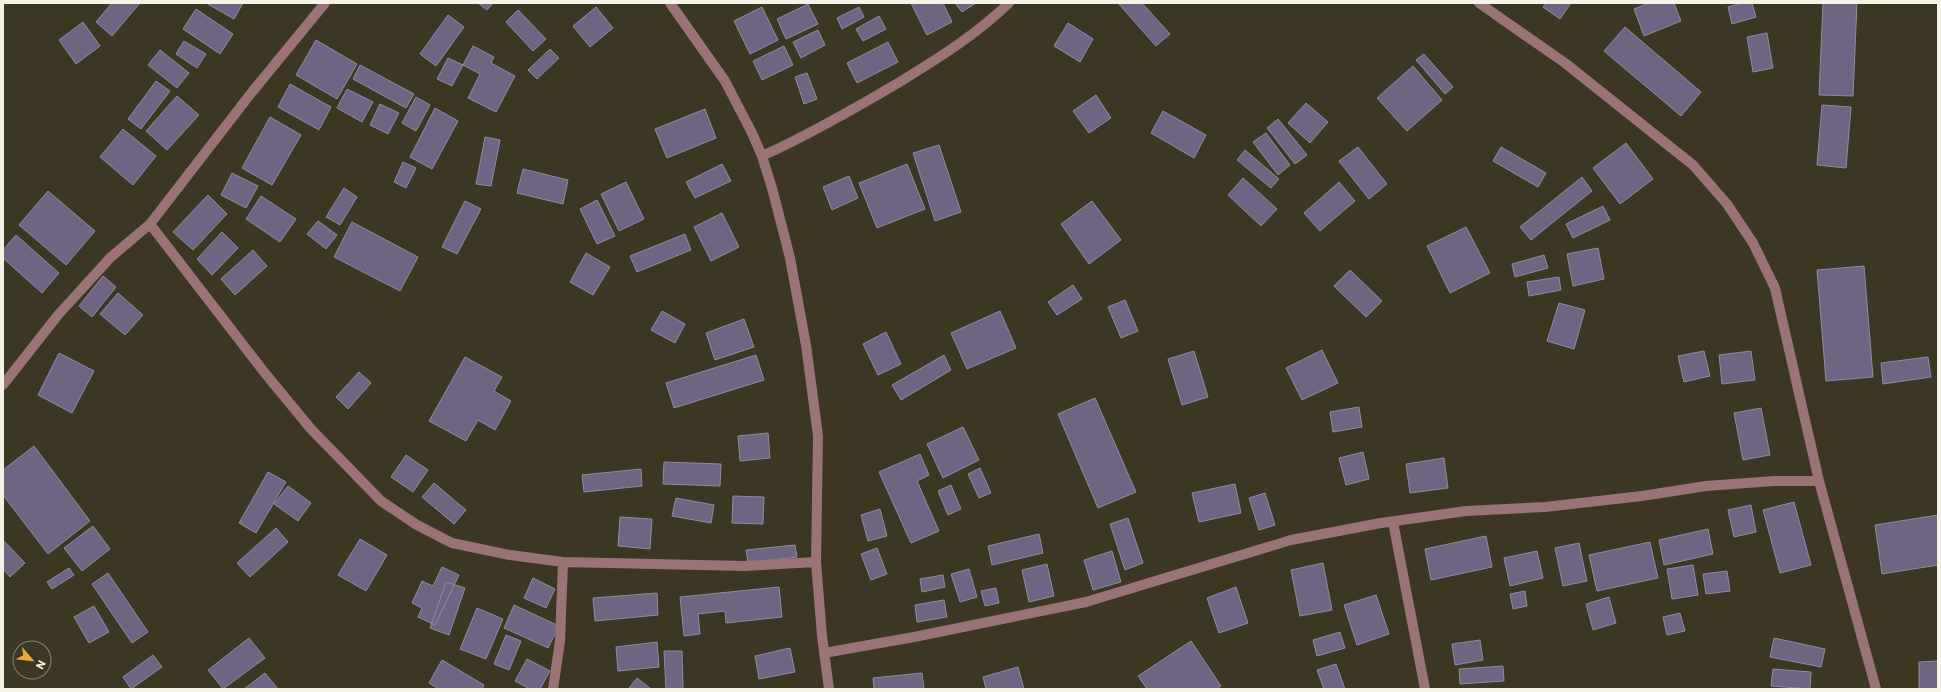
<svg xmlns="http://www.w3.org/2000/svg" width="1941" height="692" viewBox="0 0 1941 692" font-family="Commissioner,sans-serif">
  <rect width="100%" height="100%" fill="#3b3723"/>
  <path fill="#6e6583" stroke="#918aa1" d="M112,3H140L112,36L96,22Z
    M206,3H243L234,19Z
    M478,3H493L487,10Z
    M911,3H943L952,22L927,35Z
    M955,3H976L962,12Z
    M1118,3H1142L1170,34L1156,46Z
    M1546,3H1571L1560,19L1543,7Z
    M1649,3H1674L1681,21L1644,36L1634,9Z
    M1742,3H1752L1756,17L1732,24L1728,7Z
    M1823,3H1857L1853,96L1819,95Z
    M808,4L818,24L786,39L777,19Z
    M596,7L613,28L590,47L573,26Z
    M762,7L778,40L750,54L734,21Z
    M859,7L864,17L842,29L837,18Z
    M196,9L233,34L220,54L183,29Z
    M518,10L546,39L533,51L506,22Z
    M448,15L464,27L436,66L420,54Z
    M879,16L886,29L863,41L856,29Z
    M83,22L100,46L76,64L59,40Z
    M1068,23L1093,39L1080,62L1054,46Z
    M1625,27L1701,92L1681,116L1604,51Z
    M818,30L825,45L801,58L793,42Z
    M1767,33L1773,68L1753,72L1747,37Z
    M316,40L357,64L337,99L296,75Z
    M184,41L206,54L197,68L176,54Z
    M888,42L898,62L857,83L847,63Z
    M473,46L494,57L491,63L515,76L496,112L468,98L480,74L463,65Z
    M784,46L793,65L762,80L753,61Z
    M550,49L559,58L537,79L528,70Z
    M160,50L189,73L177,88L148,65Z
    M1424,54L1453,87L1445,94L1416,60Z
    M448,58L463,65L452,86L437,79Z
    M360,65L414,94L406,108L353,79Z
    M1413,66L1442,100L1407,131L1377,98Z
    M807,73L817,99L804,104L795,77Z
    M156,81L170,91L141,129L128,119Z
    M290,84L331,107L319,130L278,107Z
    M347,89L373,102L362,122L337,108Z
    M1096,95L1111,118L1089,133L1073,111Z
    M177,96L199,115L167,150L146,131Z
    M416,97L430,105L416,131L402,123Z
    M1306,103L1328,122L1310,143L1288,123Z
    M380,104L399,113L388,134L370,125Z
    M1822,105L1851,107L1846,168L1817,165Z
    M435,108L458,121L432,169L410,157Z
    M705,109L716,138L667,158L655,129Z
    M1163,111L1206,135L1194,158L1151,133Z
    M270,117L301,135L272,185L242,168Z
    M1278,119L1307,155L1295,164L1267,128Z
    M123,129L156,156L133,185L100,157Z
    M1266,133L1290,165L1278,175L1253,142Z
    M485,137L500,140L491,186L476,184Z
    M1626,143L1653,179L1620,204L1593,168Z
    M939,145L961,212L935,221L913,153Z
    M1358,147L1387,184L1369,199L1339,161Z
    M1501,147L1546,173L1538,187L1493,161Z
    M1245,150L1279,179L1271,188L1237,160Z
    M403,162L416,168L406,188L394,182Z
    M722,164L731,181L695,198L686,182Z
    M907,164L925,209L877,228L859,183Z
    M523,169L568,180L563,204L517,193Z
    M232,173L258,186L246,208L221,195Z
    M849,176L858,198L832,210L823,187Z
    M1582,177L1592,191L1531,240L1520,227Z
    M1243,178L1277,209L1261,226L1228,195Z
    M626,182L644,219L619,231L601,194Z
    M1339,182L1355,201L1320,231L1304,213Z
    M344,188L357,197L340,225L326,217Z
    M48,191L95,231L66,265L19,225Z
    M208,195L227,214L193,250L173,232Z
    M261,196L296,219L280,242L246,219Z
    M597,200L615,236L597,244L580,209Z
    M465,201L481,209L457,254L442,247Z
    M1092,201L1121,240L1089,264L1061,224Z
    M1603,206L1610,220L1573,238L1566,224Z
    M722,213L739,247L711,261L694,227Z
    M318,221L337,235L326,249L307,234Z
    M352,222L418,257L400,291L334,257Z
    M1466,227L1490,273L1450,293L1427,246Z
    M222,232L238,248L212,275L197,259Z
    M685,234L691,250L637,272L630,256Z
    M16,235L59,273L42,293L3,258V250Z
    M1598,248L1604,279L1573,286L1567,254Z
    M253,250L267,266L235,295L221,279Z
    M586,253L610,267L593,295L570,282Z
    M1544,255L1548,268L1515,277L1512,264Z
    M1864,266L1873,377L1826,381L1817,270Z
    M1350,270L1382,301L1366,317L1334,286Z
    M103,276L116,287L92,317L79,306Z
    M1559,277L1561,290L1529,296L1527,282Z
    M1073,285L1082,299L1057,315L1048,302Z
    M118,293L143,315L125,335L100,314Z
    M1125,300L1138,331L1121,338L1108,307Z
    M1559,303L1585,310L1574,349L1547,341Z
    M662,311L685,324L675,343L651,330Z
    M1000,311L1016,348L967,369L951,333Z
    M744,319L754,347L715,360L706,333Z
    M886,332L901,364L878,375L863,344Z
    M1322,350L1338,383L1302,400L1286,368Z
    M1194,351L1208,397L1182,405L1168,359Z
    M1704,351L1710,376L1684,382L1678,356Z
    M1751,351L1755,380L1722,384L1719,355Z
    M59,353L94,371L72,413L38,395Z
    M756,355L764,380L674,408L666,383Z
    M944,355L951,370L901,400L892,385Z
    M465,357L502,377L494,391L511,401L495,430L478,420L466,441L429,421Z
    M1928,357L1931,377L1883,384L1881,363Z
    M359,372L371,383L348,409L336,397Z
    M1095,398L1136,492L1098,508L1058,414Z
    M1359,407L1362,427L1333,432L1330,412Z
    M1761,408L1770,455L1743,460L1734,413Z
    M963,427L979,460L943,478L927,444Z
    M768,433L770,458L740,461L738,436Z
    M34,446L90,521L48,554L3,495V470Z
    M1363,452L1369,479L1346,485L1339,458Z
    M920,454L929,475L917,481L939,531L911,543L879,472Z
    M406,455L428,470L413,492L391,477Z
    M1444,458L1448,488L1410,493L1406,464Z
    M664,462L721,464L720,486L663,484Z
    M980,468L991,493L979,498L968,474Z
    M641,469L642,486L584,492L582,475Z
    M268,472L286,482L256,533L239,523Z
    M434,483L466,510L454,524L422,497Z
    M1235,484L1241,513L1199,522L1192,493Z
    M951,485L961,509L948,515L938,491Z
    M288,486L311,503L298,521L274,504Z
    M1265,493L1275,525L1259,530L1249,498Z
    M733,496L764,497L763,524L732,523Z
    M676,498L714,505L711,523L672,516Z
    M1794,502L1811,565L1780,573L1763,510Z
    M1751,505L1756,532L1734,537L1728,510Z
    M880,509L887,536L868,541L861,515Z
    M1938,515V565L1882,574L1875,525Z
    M620,517L652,519L650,549L618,546Z
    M1128,518L1143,563L1125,570L1110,524Z
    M93,526L110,549L82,571L64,548Z
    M276,528L288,542L250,577L237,563Z
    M1708,529L1713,554L1664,565L1659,540Z
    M1039,534L1043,553L992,565L988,546Z
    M1486,536L1492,567L1431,580L1425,549Z
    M360,539L387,555L366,591L338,575Z
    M3,540L25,563L10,577L3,569Z
    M1650,542L1658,578L1597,591L1589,555Z
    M1579,543L1587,581L1563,586L1555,548Z
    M795,545L797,557L748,563L746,550Z
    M877,548L887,574L871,580L861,554Z
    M1112,551L1121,582L1093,590L1084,560Z
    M1537,551L1543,578L1510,586L1504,558Z
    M1323,563L1332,610L1300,616L1291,570Z
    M1047,564L1054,596L1029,602L1022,570Z
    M1693,565L1698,595L1672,599L1667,569Z
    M442,567L459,575L435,625L418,617L422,608L412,603L422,581L433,586Z
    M69,568L74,575L52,589L47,582Z
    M969,569L977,597L960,602L951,574Z
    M1727,571L1730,591L1706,594L1703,574Z
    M108,573L148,632L132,643L92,584Z
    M943,575L945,587L922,592L920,579Z
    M533,578L555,589L546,608L524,598Z
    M446,582L465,588L449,635L430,628Z
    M779,587L782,617L726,623L725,611L698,614L700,634L684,636L680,597Z
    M1236,587L1248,623L1219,633L1207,598Z
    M996,588L999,603L985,606L981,591Z
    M1525,591L1527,606L1513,609L1510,594Z
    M657,593L658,615L595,621L593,598Z
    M1376,595L1389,634L1357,645L1344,605Z
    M1609,597L1616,623L1593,630L1586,604Z
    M944,600L947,617L917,622L915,605Z
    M514,605L559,626L548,648L504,628Z
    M94,606L109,632L89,643L74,617Z
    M477,608L503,619L486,659L460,649Z
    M1680,613L1685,631L1667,635L1663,617Z
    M1340,632L1345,648L1317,656L1313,640Z
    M506,635L521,641L509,670L494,664Z
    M249,638L265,658L223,689L208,670Z
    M1774,638L1825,649L1821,667L1770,657Z
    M1480,640L1483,660L1455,665L1452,644Z
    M1191,641L1221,686L1217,689H1147L1138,676Z
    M657,642L659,667L618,671L616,647Z
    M790,648L795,672L759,679L755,656Z
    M664,651H682L683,689H666Z
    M153,655L162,667L131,689L123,677Z
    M527,659L550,671L540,689H530L515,681Z
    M442,660L484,685L482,689H439L429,683Z
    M1938,661V689H1919V662Z
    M1336,664L1345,689H1324L1317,670Z
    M1503,666L1504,681L1460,684L1459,669Z
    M1018,667L1024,689H986L983,677Z
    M1773,669L1811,672L1810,689L1771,686Z
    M265,673L278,689H244Z
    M922,673L924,689H874L873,678Z
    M637,678L651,689L629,688Z"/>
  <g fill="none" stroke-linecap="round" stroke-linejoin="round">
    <path stroke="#9a7375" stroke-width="10" d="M670,3L725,81L752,133L762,156L772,188L790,258L806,345L818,436L816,562L822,636L829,689
      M1479,3L1565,63L1693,165L1727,204L1753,243L1775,288L1819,481L1876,689
      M762,156C809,135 854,109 898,83C937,59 976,35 1009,3
      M150,224L264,372L311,429L351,470L381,501L417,525L452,543L510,555L563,562L744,566L816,562
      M3,385L58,315L111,257L150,224L252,92L325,3
      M1393,522L1425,689
      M824,653L914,637L1086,602L1291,540L1381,523L1466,511L1545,507L1642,496L1706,486L1774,481H1819
      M553,689L560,641L563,562"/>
  </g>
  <rect width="1941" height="692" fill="none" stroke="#f5f3e6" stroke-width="8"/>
  <g transform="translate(32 660) rotate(118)"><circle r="19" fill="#3b3723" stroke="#858271"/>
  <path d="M0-3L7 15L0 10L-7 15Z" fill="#e7ac37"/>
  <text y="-6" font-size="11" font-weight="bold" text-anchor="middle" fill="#f5f3e6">N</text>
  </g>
</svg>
